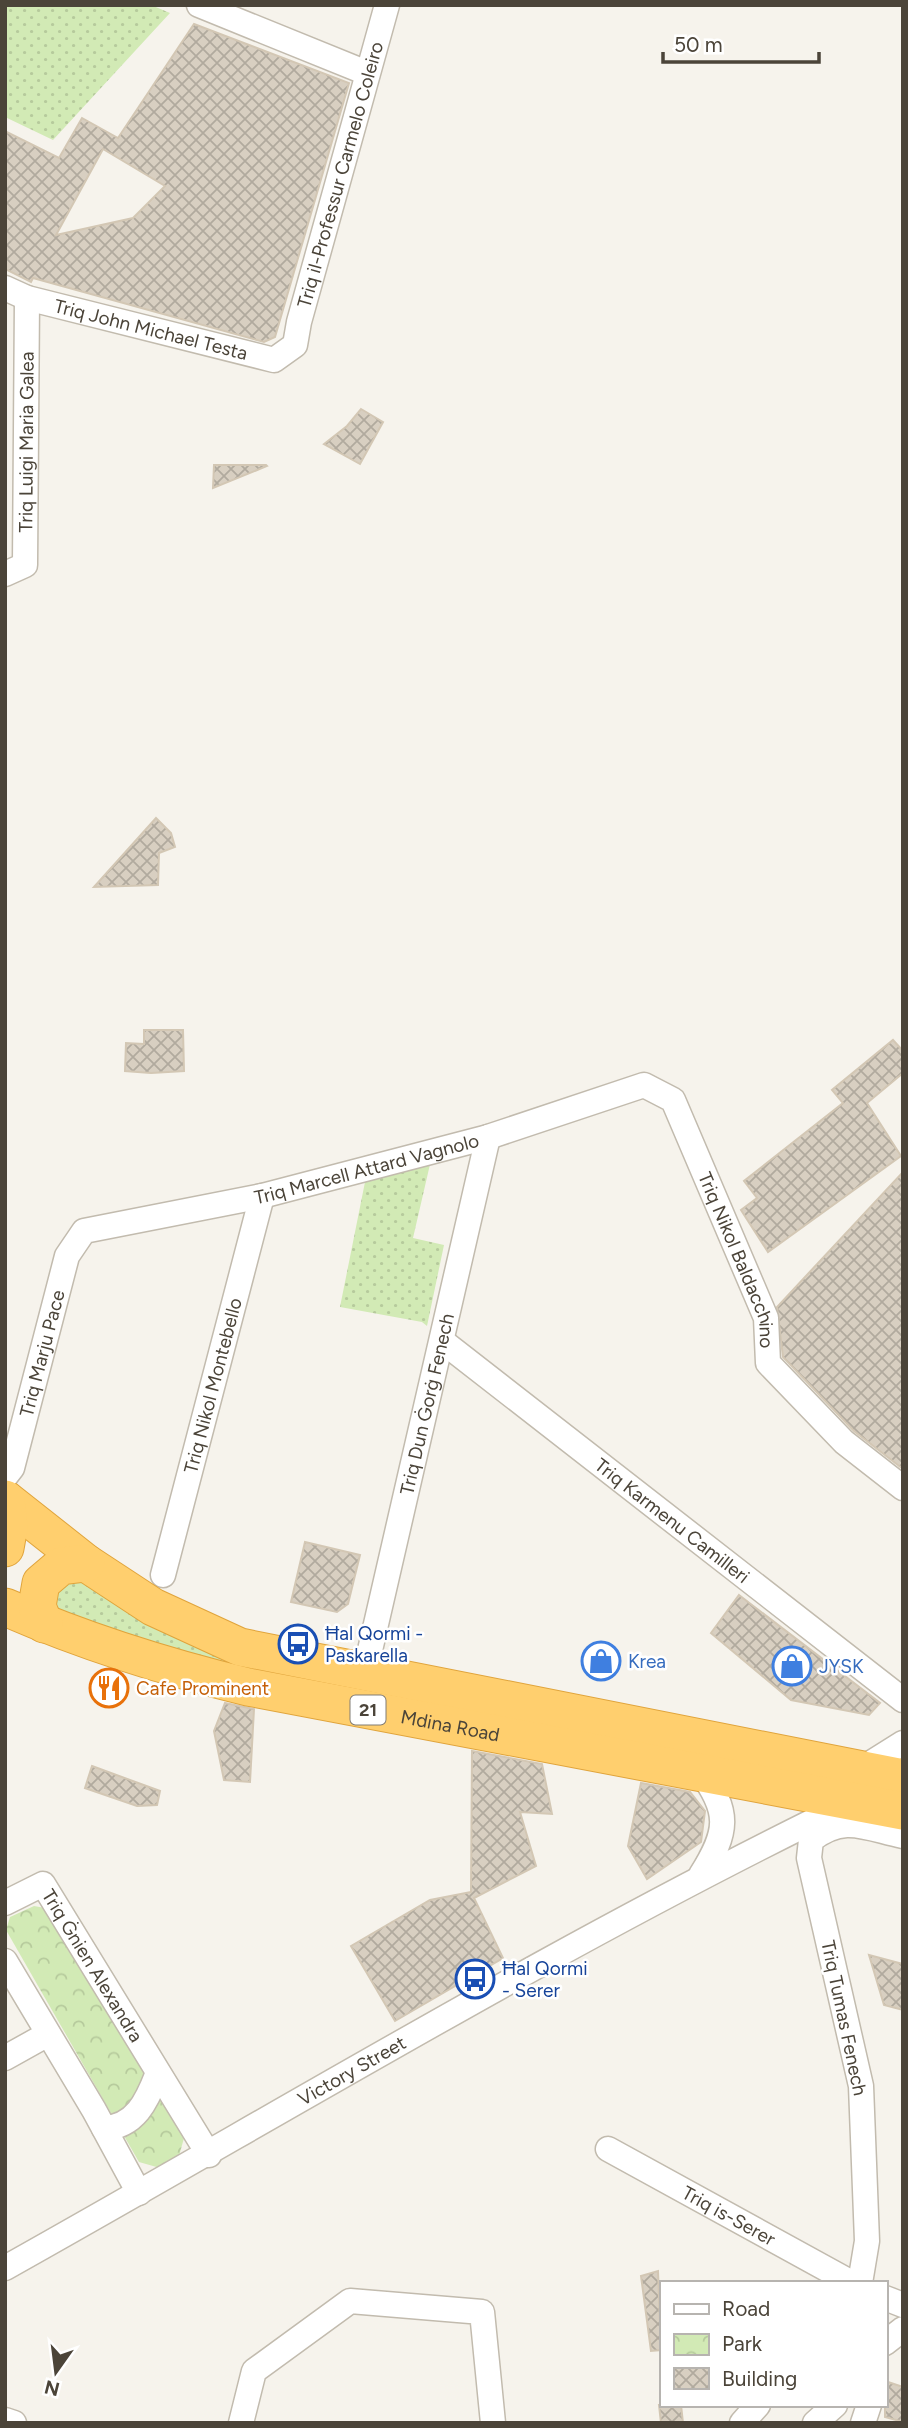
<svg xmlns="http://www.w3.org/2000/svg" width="908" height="2428" viewBox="0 0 908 2428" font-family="Figtree,sans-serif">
  <defs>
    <pattern id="grass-dots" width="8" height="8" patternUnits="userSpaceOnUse" patternTransform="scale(1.75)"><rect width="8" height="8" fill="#d2eab5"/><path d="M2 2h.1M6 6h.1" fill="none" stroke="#b6ca9c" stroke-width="1.8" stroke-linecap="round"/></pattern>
    <pattern id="park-crowns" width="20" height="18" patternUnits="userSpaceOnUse" patternTransform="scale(1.75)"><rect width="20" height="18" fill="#d2eab5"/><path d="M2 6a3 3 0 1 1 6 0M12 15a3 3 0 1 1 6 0" fill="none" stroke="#b6ca9c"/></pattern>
    <pattern id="building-cross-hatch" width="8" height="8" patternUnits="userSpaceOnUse" patternTransform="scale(1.75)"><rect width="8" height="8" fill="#d8cfc1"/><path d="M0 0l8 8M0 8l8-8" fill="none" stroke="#b1aa9e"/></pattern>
  </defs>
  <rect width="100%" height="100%" fill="#f6f3ec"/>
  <path fill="url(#grass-dots)" d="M5,5H151L170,13L53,140L5,117Z
    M431,1160L413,1238L444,1245L427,1326L422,1322L340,1307L366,1177Z
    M62,1580L88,1581L144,1622L632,1741L189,1661L59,1611L54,1594Z"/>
  <path fill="url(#park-crowns)" d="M34,1906L45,1908L184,2138L179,2156L160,2168L139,2162L6,1930L10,1917Z"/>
  <path fill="url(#building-cross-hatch)" stroke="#d3c7b4" stroke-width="2" fill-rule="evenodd" d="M194,24L349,83L275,337L264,342L33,278L31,282L5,269V131L59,158L82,118L118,138ZM103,149L165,186L133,218L56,235Z
    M361,409L383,422L360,464L324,444L347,426Z
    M214,465H266L267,466L213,488Z
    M156,818L171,833L175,847L159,853L158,885L94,887Z
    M144,1030H183L184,1071L151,1073L125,1071L126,1043L144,1044Z
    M893,1040L903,1051V1073L867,1103L901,1156L768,1252L741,1210L757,1198L744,1181L843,1103L832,1090Z
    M903,1172V1469L854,1431L783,1357L777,1307Z
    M305,1542L360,1555L348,1604L337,1612L291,1602Z
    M739,1595L880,1703L869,1715L791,1700L711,1633Z
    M225,1703L254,1709L250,1782L224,1780L214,1731Z
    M472,1751L542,1764L552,1814L520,1812L536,1866L474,1898L503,1958L395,2021L351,1946L430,1900L471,1892Z
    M92,1766L160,1791L157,1805L137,1806L85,1788Z
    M641,1783L690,1792L705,1811L701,1842L647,1879L628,1846Z
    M869,1955L903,1964V2010L884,2005Z
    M658,2271L661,2350L651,2351L641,2276Z
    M885,2381L903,2387V2422L885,2417Z
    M659,2405H681L683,2423H661Z"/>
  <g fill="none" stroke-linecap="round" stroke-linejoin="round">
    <defs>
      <g id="minor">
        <path d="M199,5L367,73"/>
        <path id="s1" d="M5,288L27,298L274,360L295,345L299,322L387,5"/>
        <path id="s2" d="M5,574L25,565L27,298"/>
        <path id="s3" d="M442,1341L903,1700"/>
        <path id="s4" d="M5,1477L12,1468L67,1256L84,1231L262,1196L488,1137L644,1085L673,1100L766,1318L768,1363L844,1442L903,1488"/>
        <path id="s5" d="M163,1575L262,1196"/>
        <path id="s6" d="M365,1672L488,1137"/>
        <path d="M699,1770C731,1812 728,1832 701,1875"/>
        <path d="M860,1770L903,1743"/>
        <path id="s7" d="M5,1903L43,1884L209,2155"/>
        <path d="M5,1961L94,2110L139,2193"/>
        <path d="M5,2058L48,2034"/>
        <path d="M104,2128C135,2127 147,2101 157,2075"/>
        <path id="s8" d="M608,2149L852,2283"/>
        <path id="s9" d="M5,2268C287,2110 563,1942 854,1801"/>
        <path d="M860,2283L867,2241L861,2086L809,1858L811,1840C844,1814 865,1828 903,1836"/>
        <path d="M885,2298L903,2305"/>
        <path d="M885,2343L903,2329"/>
        <path d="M5,2420L14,2423"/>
        <path d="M241,2423L254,2371L350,2301L482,2312L493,2423"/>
        <path d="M742,2423L758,2405"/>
        <path d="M815,2423L835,2405"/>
        <path d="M863,2423L869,2405"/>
      </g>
      <g id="highway">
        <path d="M5,1499L86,1563L153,1607L240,1647L903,1778"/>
        <path d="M5,1548L9,1526L6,1500"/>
        <path id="s10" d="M5,1607C83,1641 165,1667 248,1687L903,1811"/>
        <path d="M44,1624L37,1606L41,1583L61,1566L86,1563"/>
      </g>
    </defs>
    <use href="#minor" stroke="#c2bbae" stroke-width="27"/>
    <use href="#highway" stroke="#e0a43c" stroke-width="39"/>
    <use href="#minor" stroke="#fff" stroke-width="24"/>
    <use href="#highway" stroke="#ffcf6e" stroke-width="37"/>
  </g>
  <defs>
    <symbol id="bus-ring" viewBox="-11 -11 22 22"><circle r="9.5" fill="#fff" stroke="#1a4fb4" stroke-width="1.5"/><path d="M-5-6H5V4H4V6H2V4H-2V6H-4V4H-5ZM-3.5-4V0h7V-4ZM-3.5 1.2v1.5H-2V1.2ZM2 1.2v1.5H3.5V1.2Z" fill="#1a4fb4"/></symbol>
    <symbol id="shop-ring" viewBox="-11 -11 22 22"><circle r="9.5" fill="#fff" stroke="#3f7fe0" stroke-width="1.5"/><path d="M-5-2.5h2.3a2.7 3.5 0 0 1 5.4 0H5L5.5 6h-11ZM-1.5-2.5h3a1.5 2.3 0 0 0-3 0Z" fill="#3f7fe0"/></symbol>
    <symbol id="restaurant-ring" viewBox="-11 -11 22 22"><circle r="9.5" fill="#fff" stroke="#e8710a" stroke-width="1.5"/><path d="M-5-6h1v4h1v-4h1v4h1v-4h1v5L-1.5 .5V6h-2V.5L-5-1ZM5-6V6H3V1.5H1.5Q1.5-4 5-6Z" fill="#e8710a"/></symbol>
  </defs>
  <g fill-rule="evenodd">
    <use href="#bus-ring" x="276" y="1622" width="44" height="44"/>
    <use href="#shop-ring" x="579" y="1639" width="44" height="44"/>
    <use href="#shop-ring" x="770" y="1644" width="44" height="44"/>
    <use href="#restaurant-ring" x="87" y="1666" width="44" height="44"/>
    <use href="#bus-ring" x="453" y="1957" width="44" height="44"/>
  </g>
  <g text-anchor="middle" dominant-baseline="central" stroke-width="5" stroke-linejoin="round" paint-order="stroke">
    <rect fill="#fff" stroke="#817c74" stroke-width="2" x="350.5" y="1695.5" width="35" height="29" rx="5"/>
    <g font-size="18" font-weight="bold" fill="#4b4439">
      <text x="368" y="1710">21</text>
    </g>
    <g font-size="19" fill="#4b4439" stroke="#fff">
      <text stroke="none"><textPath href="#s1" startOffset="481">Triq il-Professur Carmelo Coleiro</textPath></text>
      <text stroke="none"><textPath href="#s1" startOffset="152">Triq John Michael Testa</textPath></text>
      <text stroke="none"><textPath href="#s2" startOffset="145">Triq Luigi Maria Galea</textPath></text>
      <text stroke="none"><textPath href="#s4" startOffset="550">Triq Marcell Attard Vagnolo</textPath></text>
      <text stroke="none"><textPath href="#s4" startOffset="1046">Triq Nikol Baldacchino</textPath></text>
      <text stroke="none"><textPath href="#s4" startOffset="130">Triq Marju Pace</textPath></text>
      <text stroke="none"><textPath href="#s5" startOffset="196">Triq Nikol Montebello</textPath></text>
      <text stroke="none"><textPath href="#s6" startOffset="275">Triq Dun Ġorġ Fenech</textPath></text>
      <text stroke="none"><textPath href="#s3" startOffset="292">Triq Karmenu Camilleri</textPath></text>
      <text stroke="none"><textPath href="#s10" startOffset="462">Mdina Road</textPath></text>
      <text stroke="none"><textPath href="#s7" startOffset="138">Triq Ġnien Alexandra</textPath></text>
      <text transform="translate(844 2018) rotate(78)">Triq Tumas Fenech</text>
      <text stroke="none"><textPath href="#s9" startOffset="399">Victory Street</textPath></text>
      <text stroke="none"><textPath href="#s8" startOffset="138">Triq is-Serer</textPath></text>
    </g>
    <g font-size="19" fill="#164399" stroke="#fff" text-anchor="start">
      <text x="325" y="1633">Ħal Qormi -<tspan x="325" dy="22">Paskarella</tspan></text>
      <text x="502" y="1968">Ħal Qormi<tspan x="502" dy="22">- Serer</tspan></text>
    </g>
    <g font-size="19" fill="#366cbe" stroke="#fff" text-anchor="start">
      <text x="628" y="1661">Krea</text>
      <text x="819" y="1666">JYSK</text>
    </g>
    <g font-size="19" fill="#c56008" stroke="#fff" text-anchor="start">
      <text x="136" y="1688">Cafe Prominent</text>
    </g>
  </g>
  <rect width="908" height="2428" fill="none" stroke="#4b4439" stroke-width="14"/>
  <rect x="660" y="2281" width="228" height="126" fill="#ffffff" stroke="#b7b4b0" stroke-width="2"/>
  <rect x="674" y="2304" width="35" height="10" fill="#ffffff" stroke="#b7b4b0" stroke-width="2"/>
  <text x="722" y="2316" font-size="21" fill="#4b4439">Road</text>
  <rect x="674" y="2334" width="35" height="21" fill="url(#park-crowns)" stroke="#b7b4b0" stroke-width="2"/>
  <text x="722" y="2351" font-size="21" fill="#4b4439">Park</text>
  <rect x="674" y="2368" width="35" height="21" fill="url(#building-cross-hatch)" stroke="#b7b4b0" stroke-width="2"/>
  <text x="722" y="2386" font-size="21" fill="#4b4439">Building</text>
  <g transform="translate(56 2372) rotate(194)" stroke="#ffffff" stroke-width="5" paint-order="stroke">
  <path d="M0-5L12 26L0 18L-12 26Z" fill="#4b4439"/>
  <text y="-10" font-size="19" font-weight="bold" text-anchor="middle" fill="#4b4439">N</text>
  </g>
  <path d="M663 52v10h156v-10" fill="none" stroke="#4b4439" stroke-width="3.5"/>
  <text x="674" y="52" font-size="21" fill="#4b4439" stroke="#ffffff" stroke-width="5" paint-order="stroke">50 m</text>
</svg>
